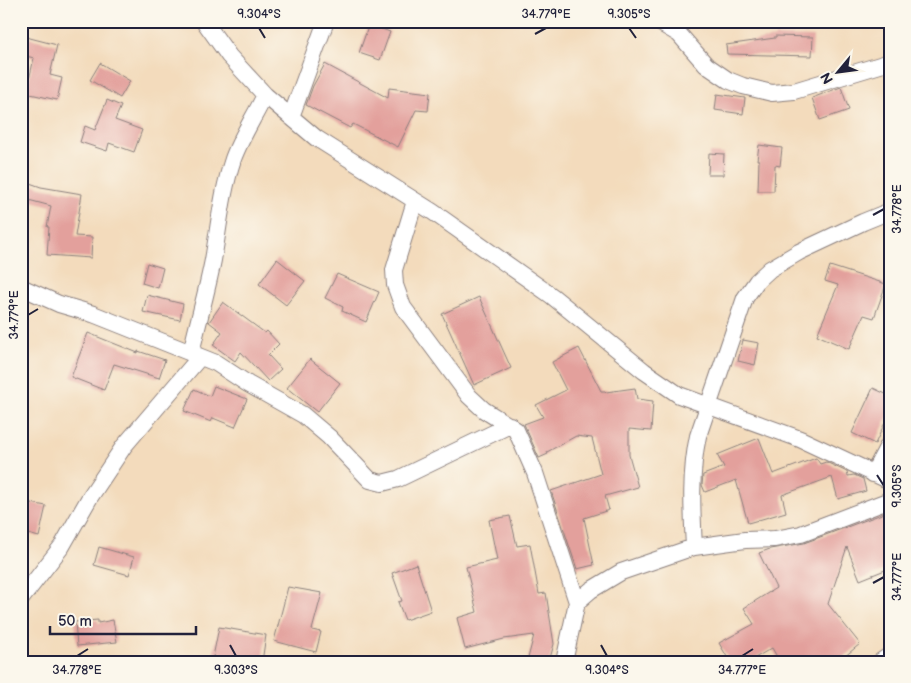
<svg xmlns="http://www.w3.org/2000/svg" width="911" height="683" viewBox="0 0 911 683" font-family="'Balsamiq Sans',sans-serif">
  <rect width="100%" height="100%" fill="#fbf7ec"/>
  <filter id="ink" filterUnits="userSpaceOnUse"><feTurbulence type="fractalNoise" baseFrequency=".02" numOctaves="2"/><feDisplacementMap in="SourceGraphic" scale="10" xChannelSelector="R" yChannelSelector="G"/><feConvolveMatrix kernelMatrix="1 2 1 2 8 2 1 2 1" color-interpolation-filters="sRGB"/></filter>
  <filter id="wash" filterUnits="userSpaceOnUse"><feTurbulence type="fractalNoise" baseFrequency=".0096" numOctaves="4" result="noise"/><feDisplacementMap in="SourceGraphic" scale="20" xChannelSelector="R" yChannelSelector="G"/><feGaussianBlur stdDeviation="1.12" result="paint"/><feColorMatrix in="noise" values="0 0 0 0 0 0 0 0 0 0 0 0 0 0 0 0 0 1.4 0 .05"/><feComposite in="paint" operator="in"/></filter>
  <g filter="url(#wash)">
    <rect width="100%" height="100%" fill="#f3dbbc"/>
    <g id="blocks">
      <path fill="#e3a09c" d="M369,24L390,32L380,60L359,53Z
        M775,36L813,37L812,56L727,54L726,45L775,38Z
        M26,37L57,45L50,75L62,78L57,100L26,93L34,58L22,55Z
        M100,63L130,81L120,98L90,80Z
        M325,64L388,98L389,88L430,93L428,111L416,110L398,147L353,124L350,128L306,105L313,86Z
        M841,87L849,110L820,120L812,98Z
        M717,94L745,98L743,114L715,110Z
        M107,100L121,106L115,120L142,130L134,152L109,143L107,151L80,142L85,126L95,130Z
        M759,145L782,148L780,166L775,165L774,191H758L759,160H757Z
        M709,153L724,154L723,175H708Z
        M21,180L41,187L82,194L75,236L92,237L91,258L47,255L49,227H47L51,206L21,198Z
        M277,259L305,281L286,305L259,284Z
        M147,263L163,268L158,288L142,283Z
        M830,266L886,284L874,318L864,315L849,349L817,335L838,285L825,281Z
        M337,274L379,292L366,322L342,311L343,307L325,298Z
        M147,295L183,304L180,320L143,312Z
        M479,297L511,368L474,385L442,314Z
        M223,302L265,333L267,331L279,344L268,355L281,369L268,381L241,352L235,361L213,345L222,332L209,322Z
        M88,333L138,353V351L165,360L159,378L114,364L104,390L71,377Z
        M743,340L759,343L755,365L738,361Z
        M579,348L601,391H605L606,392L635,388L637,399L653,401L651,431L629,429V455L638,487L605,496L609,510L584,518L594,565L577,569L551,491L601,474L592,438L576,436L547,452L548,454L539,458L524,424L543,417L536,405L566,390L552,362Z
        M310,359L340,383L317,412L287,388Z
        M214,386L247,399L235,427L213,418L211,422L184,411L194,389L210,396Z
        M873,388L890,396V412L875,444L852,433Z
        M759,438L773,474L816,458L820,464L826,462L847,472L848,476L854,475L863,479L866,491L838,499L832,477L782,495L786,512L748,523L736,480L705,492L702,485L703,475L724,467L717,455Z
        M21,501L46,506L39,537L21,532Z
        M890,511V568L860,580L847,547L828,604L860,644L838,662H780L772,648L748,662H730L719,643L754,624L744,608L776,588L759,553L770,549L804,543Z
        M510,516L517,546L530,544L539,594L546,593L554,644L549,662H527L534,635L504,639L465,649L457,618L477,612L466,567L497,560L489,520Z
        M99,547L134,557L129,575L94,565Z
        M416,564L431,611L405,620L398,602L402,601L392,573Z
        M288,587L322,593L312,630L321,632L316,652L274,641Z
        M98,620V623L113,620L117,642L77,646L75,622Z
        M219,627L266,635L262,662H212Z"/>
    </g>
  </g>
  <g filter="url(#ink)">
    <use href="#blocks" fill-opacity="0" stroke="#8a7e7c" stroke-width="1"/>
    <g fill="none" stroke-linecap="round" stroke-linejoin="round">
      <defs>
        <path id="street" d="M204,21L229,56L265,95L316,138L433,212L552,296L644,371L679,395L800,439L890,481
          M657,21L679,34L706,65L728,80L743,86L772,93L794,91L890,62
          M291,117L326,21
          M415,201L394,270L395,285L403,307L469,396L484,410L516,430L535,473L577,602
          M21,287L59,304L93,314L216,363L248,384L303,415L329,437L370,480L382,483L398,479L510,425
          M191,353C198,322 207,291 213,260C219,226 222,192 233,159C241,137 255,116 265,95
          M873,474L890,442
          M694,547C692,509 690,473 698,436L745,298L757,281L770,269L799,252L863,222L890,211
          M21,599L62,546L90,497L124,446L200,357
          M564,662L577,602L591,590L621,572L694,547L745,540L775,539L801,534L890,500
          M880,662L890,655"/>
      </defs>
      <use href="#street" stroke="#8a7e7c" stroke-width="18"/>
      <use href="#street" stroke="#fff" stroke-width="16"/>
    </g>
  </g>
  <path fill="none" stroke="#22223b" stroke-width="2" d="M259,28L265,38M629,28L636,38M535,34L546,28M873,215L884,209M28,315L38,309M877,475L884,486M873,583L884,577M230,645L236,656M601,645L607,656M77,656L88,649M742,656L753,649"/>
  <rect width="911" height="683" fill="none" stroke="#fbf7ec" stroke-width="55"/>
  <g transform="translate(838 72) rotate(241)" stroke="#fbf7ec" stroke-width="4" paint-order="stroke">
  <path d="M0-4L9 19L0 12L-9 19Z" fill="#22223b"/>
  <text y="-8" font-size="14" font-weight="bold" text-anchor="middle" fill="#22223b">N</text>
  </g>
  <path d="M50 626v8h146v-8" fill="none" stroke="#22223b" stroke-width="2.5"/>
  <text x="58" y="626" font-size="15" fill="#22223b" stroke="#fbf7ec" stroke-width="4" paint-order="stroke">50 m</text>
  <rect x="28" y="28" width="856" height="628" fill="none" stroke="#22223b" stroke-width="2"/>
  <g font-size="12" text-anchor="middle" fill="#22223b">
    <text x="259" y="18">9.304°S</text>
    <text x="546" y="18">34.779°E</text>
    <text x="629" y="18">9.305°S</text>
    <text transform="translate(897 209) rotate(-90)" y="4">34.778°E</text>
    <text transform="translate(14 315) rotate(-90)" y="4">34.779°E</text>
    <text transform="translate(897 486) rotate(-90)" y="4">9.305°S</text>
    <text transform="translate(897 577) rotate(-90)" y="4">34.777°E</text>
    <text x="77" y="674">34.778°E</text>
    <text x="236" y="674">9.303°S</text>
    <text x="607" y="674">9.304°S</text>
    <text x="742" y="674">34.777°E</text>
  </g>
</svg>
